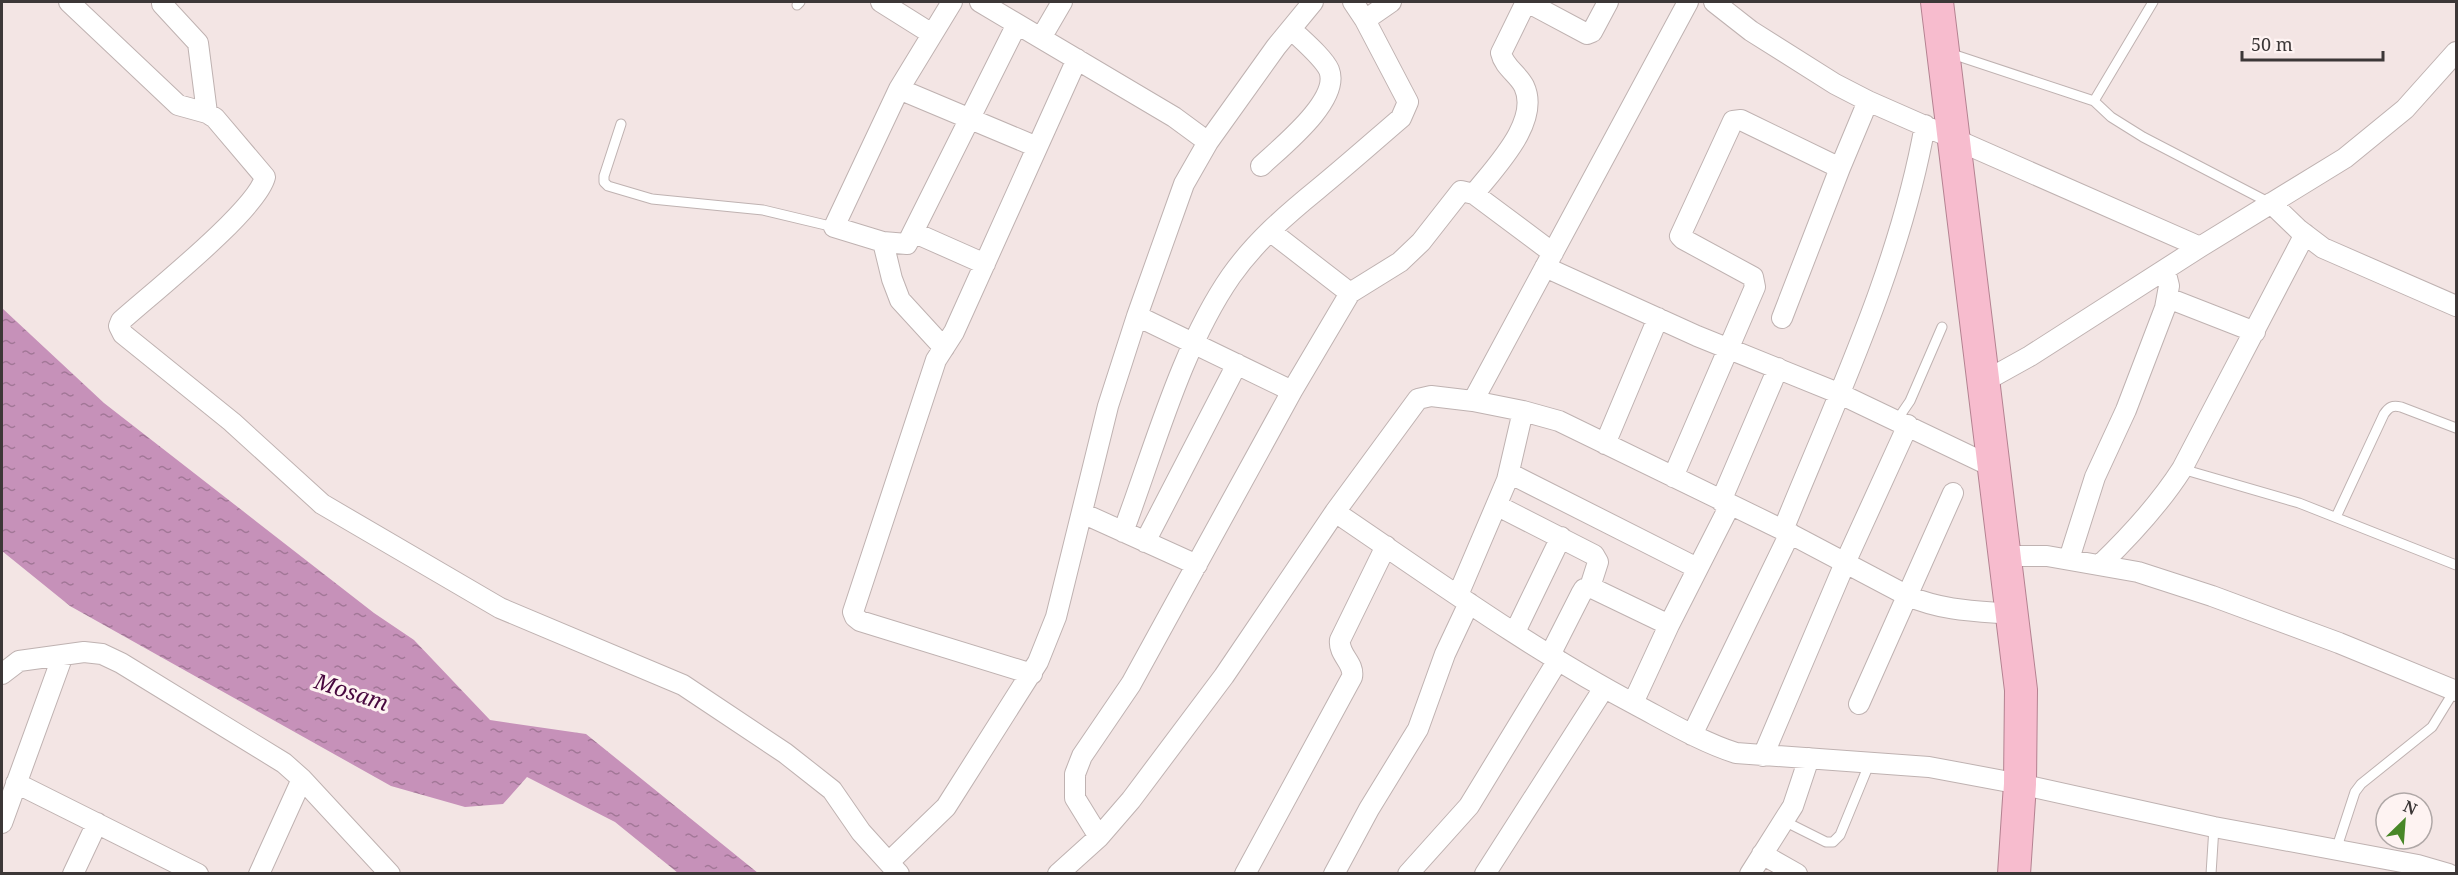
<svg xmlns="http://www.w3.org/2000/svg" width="2458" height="875" viewBox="0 0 2458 875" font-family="'Noto Serif',serif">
  <defs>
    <pattern id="water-ripples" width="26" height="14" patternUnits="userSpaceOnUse" patternTransform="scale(1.5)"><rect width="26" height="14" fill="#c691b9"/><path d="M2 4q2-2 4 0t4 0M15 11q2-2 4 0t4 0" fill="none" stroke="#a27797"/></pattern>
  </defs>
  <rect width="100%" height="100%" fill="#f3e5e4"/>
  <path fill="url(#water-ripples)" d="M2,308L104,403L374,613L414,640L490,720L586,734L758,873H678L615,822L527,777L503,804L465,807L391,786L70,606L2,551Z"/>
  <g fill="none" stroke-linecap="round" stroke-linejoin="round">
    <defs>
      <path id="service" d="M797,5L800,2
        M1949,53L2094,101L2153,2
        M2094,101L2111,117L2143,137L2270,203
        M621,124L604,176V182L608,186L652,199L763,210L834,227
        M1897,420L1910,401L1942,327
        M2182,469L2299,503L2456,565
        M2336,517L2384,414C2389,407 2392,405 2401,407L2456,428
        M1784,821L1826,842H1833L1840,835L1870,762
        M2336,850L2355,792L2361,784L2432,727L2456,688
        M2211,874L2214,827"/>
      <path id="minor" d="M69,2L178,105L207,113L215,118L265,177C257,210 151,294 121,321L119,326L123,334L232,422L322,504L500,608L683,685L785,753L832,790L861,832L899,874
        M881,2L932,34
        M952,2L899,89L834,227L883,242L907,244L1017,24
        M980,2L1174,117L1208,142
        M1527,2L1587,34L1592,32L1608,2
        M1714,2L1751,31L1835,84L1868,101L2200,247
        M162,4L198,43L207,113
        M1365,20L1391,2
        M1041,38L1062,2
        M899,89L1037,147
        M1261,166C1281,147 1341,100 1329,70C1323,57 1301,39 1291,29
        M1474,194C1494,168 1541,122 1524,86C1518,74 1504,67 1501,53L1526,2
        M2271,203L2298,229L2323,248L2456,306
        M1270,231L1350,293
        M915,233L985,264
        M883,242L892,279L900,300L944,348
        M1545,267L1697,336L1838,393L1995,468
        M2168,298L2255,332
        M1137,316L1292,391
        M1782,318L1840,168
        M1985,381L2030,356L2200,247L2345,158L2405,109L2456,52
        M1473,401L1523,411L1559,421L1783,530L1908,596C1944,611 1974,611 2012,614
        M1605,444L1658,318
        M1509,473L1697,568
        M1673,477L1755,287L1753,277L1683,239L1680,236L1733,121L1741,120L1840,168L1868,101
        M1721,501L1778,368
        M1498,506L1594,555L1598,562L1590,587
        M1335,512C1434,579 1532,650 1638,706C1670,723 1702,742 1736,753L1929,767L2020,784L2214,827L2418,865L2449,874
        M1082,513L1197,565
        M1783,530C1837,397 1900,266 1925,125
        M1123,532C1154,450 1181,348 1231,276C1255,242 1286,215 1318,189C1346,166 1373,142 1401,118L1408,102L1365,20L1353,2
        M1145,542L1237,364
        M2005,556H2047L2138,572L2212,596L2339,643L2456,691
        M2069,559L2095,477L2126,410L2165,308L2169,286L2165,270
        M2100,565C2131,535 2159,505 2182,469L2305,234
        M1458,595L1507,480L1523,411
        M1515,632L1561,537
        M1550,655L1581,594L1584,589L1590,587L1669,625
        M2,674L19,661L84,652L102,654L121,663L284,763L302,779L390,874
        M1032,674L860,621L855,617L853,612L936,360L954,332L1077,59
        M1633,703L1669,625L1730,505
        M1859,704L1953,493
        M1692,735L1790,533
        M1763,756L1845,563L1908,425
        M16,783L198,874
        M2,823L63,655
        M1099,837L1075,798V774L1082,756L1131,684L1292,391L1350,293L1400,262L1421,242L1461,191L1474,194L1553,253
        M1762,854L1797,874
        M889,862L946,807L1038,662L1056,617L1108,406L1137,316L1184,184L1208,142L1276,47L1313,2
        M73,874L97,823
        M259,874L302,779
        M1058,874L1099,837L1131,800L1224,676L1335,512L1418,399L1431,396L1473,401L1688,2
        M1245,874L1352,677C1355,663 1338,655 1340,640L1386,546
        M1334,874L1369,809L1418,729L1445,654L1469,603
        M1408,874L1469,806L1558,660
        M1485,874L1604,688
        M1750,874L1793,806L1809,758"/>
      <path id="trunk" d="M1937,2L2021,690L2020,784L2014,874"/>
    </defs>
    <use href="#service" stroke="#bfb2b1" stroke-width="11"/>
    <use href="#minor" stroke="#bfb2b1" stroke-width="22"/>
    <use href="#trunk" stroke="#b48291" stroke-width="34"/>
    <use href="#service" stroke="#fff" stroke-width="9"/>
    <use href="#minor" stroke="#fff" stroke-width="20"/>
    <use href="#trunk" stroke="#f7bcce" stroke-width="32"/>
  </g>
  <g text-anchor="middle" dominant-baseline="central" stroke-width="6" stroke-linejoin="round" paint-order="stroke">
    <g font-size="22" font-style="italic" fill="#48073e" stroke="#fef3f2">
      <text transform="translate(352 691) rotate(18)">Mosam</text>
    </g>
  </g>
  <rect width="2458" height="875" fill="none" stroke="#3c3737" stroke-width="6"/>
  <g transform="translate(2404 821) rotate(25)"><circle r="28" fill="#fef3f2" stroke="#b0a8a7" stroke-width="1.5"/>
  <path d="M0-4.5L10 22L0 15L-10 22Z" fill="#488727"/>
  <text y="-9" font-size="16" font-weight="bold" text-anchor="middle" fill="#3c3737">N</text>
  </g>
  <path d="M2242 51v9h141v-9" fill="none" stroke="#3c3737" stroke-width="3"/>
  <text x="2251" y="51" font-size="18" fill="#3c3737" stroke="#fef3f2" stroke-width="4.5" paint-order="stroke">50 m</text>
</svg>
